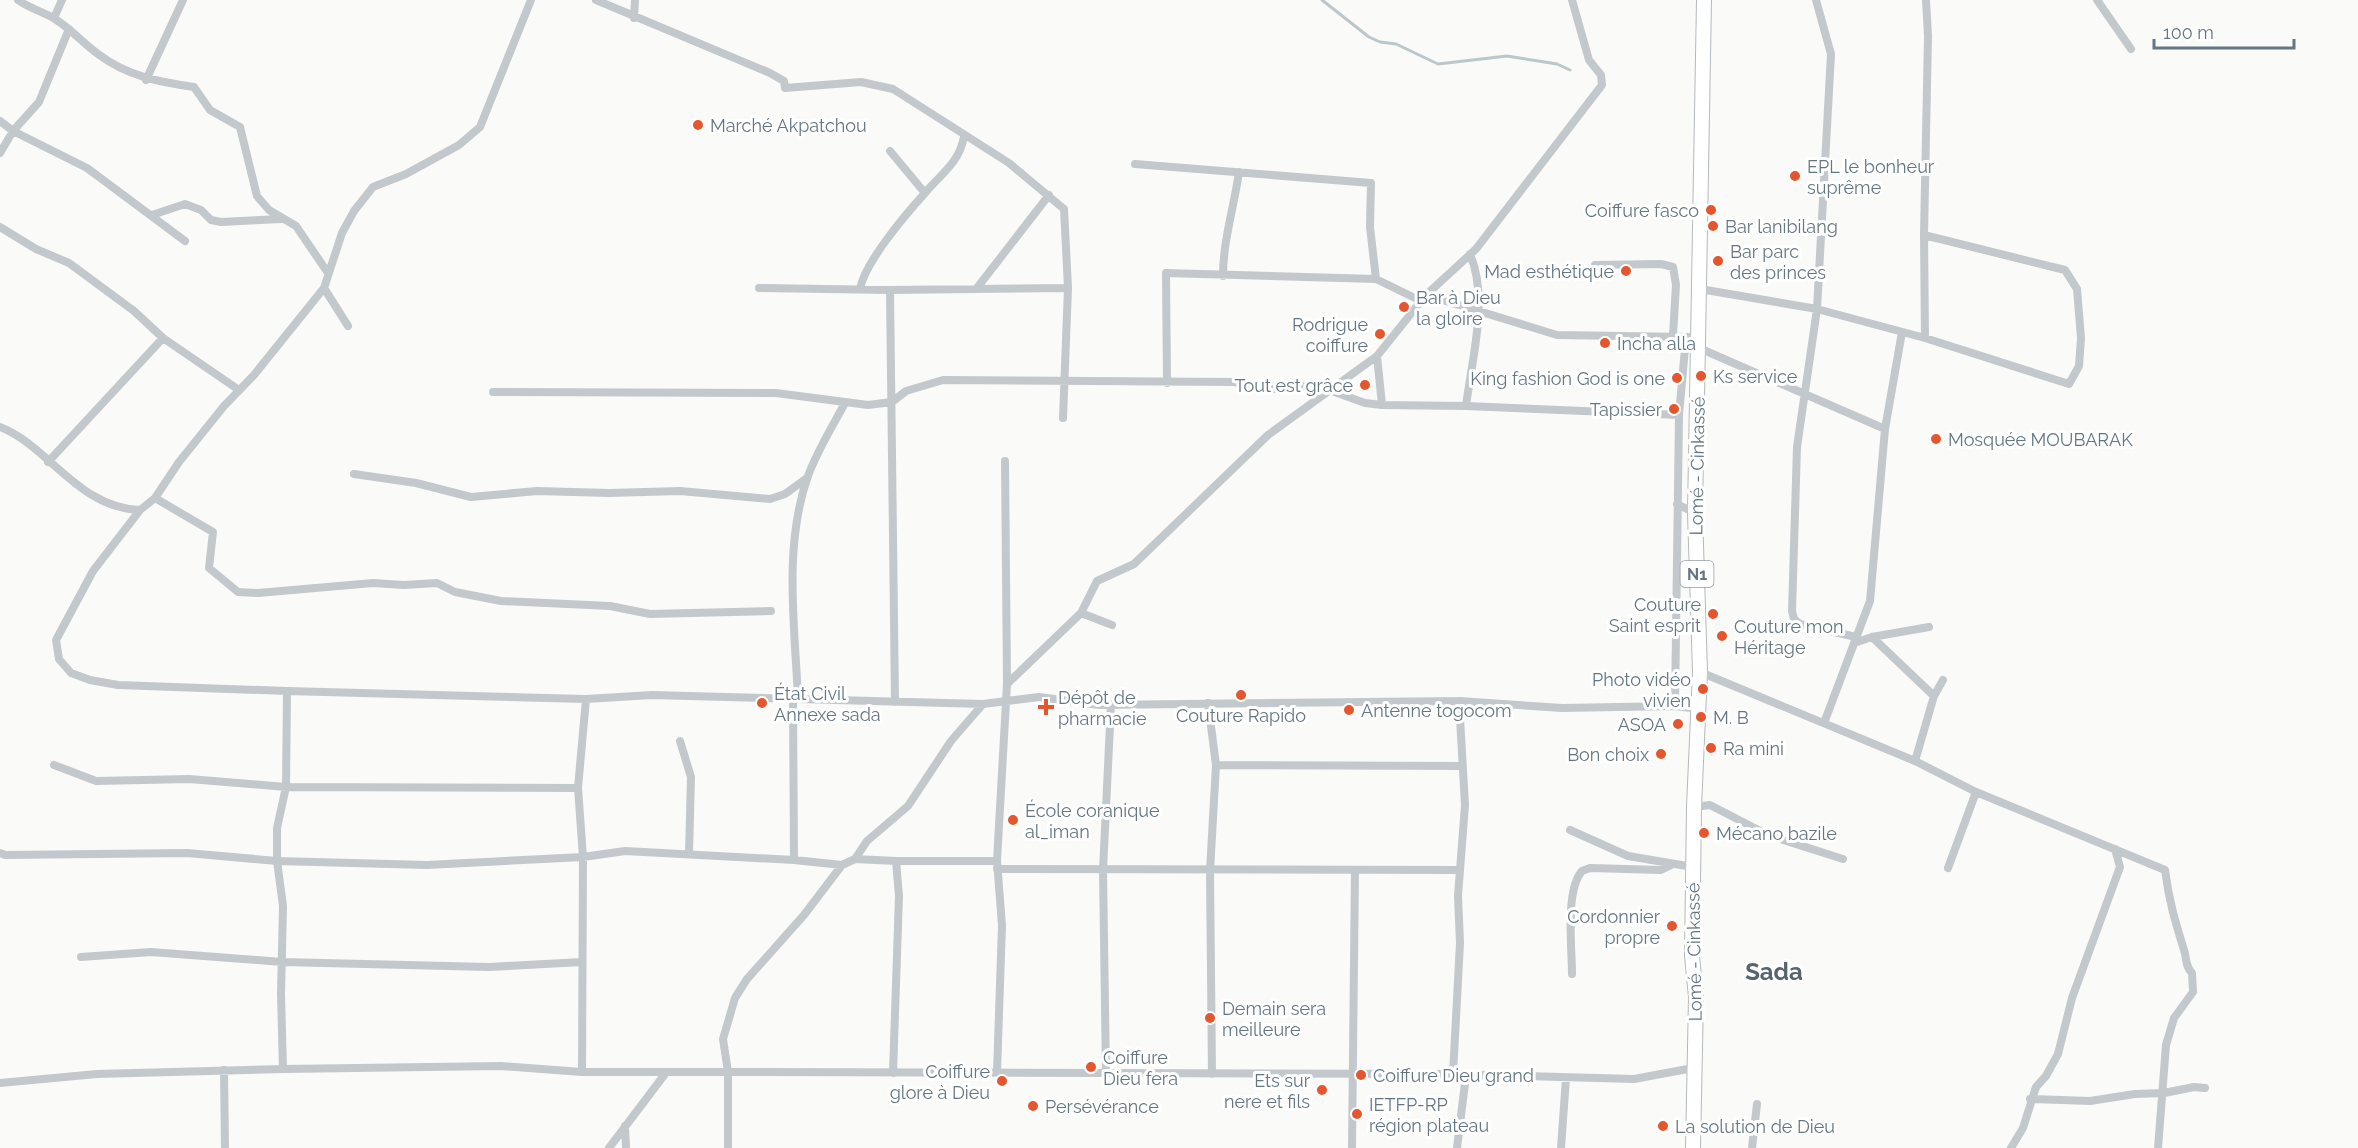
<svg xmlns="http://www.w3.org/2000/svg" width="2358" height="1148" viewBox="0 0 2358 1148" font-family="Raleway,sans-serif">
  <rect width="100%" height="100%" fill="#fafaf8"/>
  <g fill="none" stroke-linecap="round" stroke-linejoin="round">
    <path stroke="#bbc7cb" stroke-width="3" d="M1322,0L1369,37L1380,42L1396,44L1438,64L1507,56L1557,64L1570,70"/>
    <defs>
      <path id="trunk" d="M1693,1148L1696,997L1692,956L1694,807L1700,672L1695,513L1704,0"/>
    </defs>
    <use href="#trunk" stroke="#b4b9bd" stroke-width="16"/>
    <path stroke="#c3c8cc" stroke-width="8" d="M18,0C29,8 43,12 55,19C71,29 83,43 98,54C127,76 159,82 194,87L210,110L240,127L257,196L269,210L296,226L328,273
      M596,0L770,73L784,81L785,88L861,82L893,89L1009,163L1064,209L1068,288L1063,418
      M1816,0L1831,54L1817,309L1797,447L1792,611L1794,619L1800,624L1856,637
      M2097,0L2131,49
      M54,18L62,0
      M634,18L635,0
      M146,80L183,0
      M0,121L13,131L87,168L185,241
      M890,151L925,193
      M0,153L13,131L39,102L69,29
      M1135,164L1371,183L1370,227L1376,279
      M152,215L185,204L201,210L211,220L221,222L281,219
      M0,227L36,249L69,263L134,311L163,338L239,390
      M1595,265L1661,264L1673,267L1676,285L1673,335
      M1223,276C1223,241 1234,207 1239,172
      M324,288L348,326
      M759,288L890,290L1068,288
      M977,288L1049,195
      M860,289C865,262 906,214 925,193C941,174 959,163 964,137
      M1700,289L1817,309L1925,338L2069,384L2079,366L2081,338L2077,289L2065,270L1924,235
      M890,290L895,702
      M1426,295L1557,335L1688,337
      M1925,338L1924,235L1928,36L1926,0
      M1699,348L1885,429
      M1377,356L1382,405
      M1167,383L1166,273L1376,279L1421,301
      M493,392L776,393L868,405L892,402L906,391L943,380L1234,382L1274,389L1305,386L1329,390L1365,403L1382,405L1466,406L1679,415
      M1466,406C1472,358 1489,299 1470,254
      M0,427C49,446 78,508 140,510L155,498L213,532L209,568L238,592L258,593L373,583L404,585L437,583L455,592L501,601L610,606L650,614L771,611
      M48,462L163,338
      M354,474L416,483L471,497L537,491L609,493L680,491L770,499L785,494L807,478
      M155,498L179,462L224,406L254,375L324,288L342,233L354,211L373,187L406,174L459,145L480,127L531,0
      M1677,504L1695,513
      M140,510L93,571L56,640L59,659L71,673L90,680L118,685L287,691L586,699L652,695L983,704
      M1081,613L1112,625
      M1872,637L1934,696
      M1854,643L1872,637L1929,627
      M1700,672L1915,761L1976,792L2165,870C2169,901 2175,921 2184,950C2187,959 2185,966 2192,973L2193,992L2174,1018L2166,1045L2158,1148
      M1007,684L1081,613L1097,581L1134,564L1268,435L1377,356L1426,295L1476,249L1602,85L1601,75L1589,60L1572,0
      M793,699L794,860
      M798,699C795,627 783,546 808,476C817,451 832,427 845,403
      M1208,703L1216,765L1210,871L1212,1074
      M1675,706L1679,415L1686,337
      M1824,723L1870,601L1885,429L1902,332
      M680,741L691,777L689,854
      M1915,761L1934,696L1943,680
      M54,765L96,781L189,779L286,787L578,788
      M1216,765L1462,766
      M1694,807L1710,805L1768,835L1843,859
      M1570,830L1628,856L1693,867
      M0,853L5,855L187,853L277,861L427,865L583,857L625,851L794,860L842,865
      M855,859L896,861L899,896L893,1073
      M896,861H997
      M1948,868L1976,792
      M997,869L1459,870
      M81,957L151,952L282,962L489,967L582,962
      M1572,974C1572,948 1565,890 1582,871L1590,868L1661,870L1673,864
      M283,1069L281,994L283,906L277,861V828L286,787L287,691
      M224,1070L225,1148
      M582,1072L583,857L578,788L586,699
      M997,1073L1002,925L997,861L1007,684L1005,461
      M1106,1074L1103,870L1111,704
      M1453,1074L1460,943L1458,896L1465,805L1459,701
      M0,1083L97,1074L283,1069L501,1066L582,1072H728L1453,1074L1634,1079L1693,1068
      M2030,1099L2090,1101L2135,1094L2164,1093L2194,1087L2205,1088
      M625,1126L626,1148
      M609,1148L665,1074
      M728,1148V1072L723,1039L735,998L747,979L804,915L842,865L855,859L867,841L908,806L951,741L983,704L1039,697L1099,705L1459,701L1562,708L1675,706L1700,709
      M1352,1148L1355,870
      M1457,1148L1466,1075
      M1561,1148L1566,1078
      M1752,1148L1757,1104
      M2011,1148L2023,1128L2036,1087L2046,1076L2058,1054L2072,998L2120,867L2115,849"/>
    <use href="#trunk" stroke="#fff" stroke-width="14"/>
  </g>
  <g fill="#e4572e" stroke="#fff" stroke-width="2">
    <circle cx="698" cy="125" r="6"/>
    <circle cx="1795" cy="176" r="6"/>
    <circle cx="1711" cy="210" r="6"/>
    <circle cx="1713" cy="226" r="6"/>
    <circle cx="1718" cy="261" r="6"/>
    <circle cx="1626" cy="271" r="6"/>
    <circle cx="1404" cy="307" r="6"/>
    <circle cx="1380" cy="334" r="6"/>
    <circle cx="1605" cy="343" r="6"/>
    <circle cx="1701" cy="376" r="6"/>
    <circle cx="1677" cy="378" r="6"/>
    <circle cx="1365" cy="385" r="6"/>
    <circle cx="1674" cy="409" r="6"/>
    <circle cx="1936" cy="439" r="6"/>
    <circle cx="1713" cy="614" r="6"/>
    <circle cx="1722" cy="636" r="6"/>
    <circle cx="1703" cy="689" r="6"/>
    <circle cx="1241" cy="695" r="6"/>
    <circle cx="762" cy="703" r="6"/>
    <path d="M1043 698h6v6h6v6h-6v6h-6v-6h-6v-6h6z"/>
    <circle cx="1349" cy="710" r="6"/>
    <circle cx="1701" cy="717" r="6"/>
    <circle cx="1678" cy="724" r="6"/>
    <circle cx="1711" cy="748" r="6"/>
    <circle cx="1661" cy="754" r="6"/>
    <circle cx="1013" cy="820" r="6"/>
    <circle cx="1704" cy="833" r="6"/>
    <circle cx="1672" cy="926" r="6"/>
    <circle cx="1210" cy="1018" r="6"/>
    <circle cx="1091" cy="1067" r="6"/>
    <circle cx="1361" cy="1075" r="6"/>
    <circle cx="1002" cy="1081" r="6"/>
    <circle cx="1322" cy="1090" r="6"/>
    <circle cx="1033" cy="1106" r="6"/>
    <circle cx="1357" cy="1114" r="6"/>
    <circle cx="1663" cy="1126" r="6"/>
  </g>
  <g text-anchor="middle" dominant-baseline="central" stroke-width="6" stroke-linejoin="round" paint-order="stroke">
    <rect fill="#fff" stroke="#939fa8" stroke-width="1.5" x="1680.5" y="561" width="33" height="26" rx="4.5"/>
    <g font-size="16" font-weight="bold" fill="#657683">
      <text x="1697" y="574">N1</text>
    </g>
    <g font-size="18" fill="#657683" stroke="#fff" text-anchor="start">
      <text x="710" y="125">Marché Akpatchou</text>
      <text x="1807" y="166">EPL le bonheur<tspan x="1807" dy="21">suprême</tspan></text>
      <text x="1699" y="210" text-anchor="end">Coiffure fasco</text>
      <text x="1725" y="226">Bar lanibilang</text>
      <text x="1730" y="251">Bar parc<tspan x="1730" dy="21">des princes</tspan></text>
      <text x="1614" y="271" text-anchor="end">Mad esthétique</text>
      <text x="1416" y="297">Bar à Dieu<tspan x="1416" dy="21">la gloire</tspan></text>
      <text x="1368" y="324" text-anchor="end">Rodrigue<tspan x="1368" dy="21">coiffure</tspan></text>
      <text x="1617" y="343">Incha alla</text>
      <text x="1713" y="376">Ks service</text>
      <text x="1665" y="378" text-anchor="end">King fashion God is one</text>
      <text x="1353" y="385" text-anchor="end">Tout est grâce</text>
      <text x="1662" y="409" text-anchor="end">Tapissier</text>
      <text x="1948" y="439">Mosquée MOUBARAK</text>
      <text x="1701" y="604" text-anchor="end">Couture<tspan x="1701" dy="21">Saint esprit</tspan></text>
      <text x="1734" y="626">Couture mon<tspan x="1734" dy="21">Héritage</tspan></text>
      <text x="1691" y="679" text-anchor="end">Photo vidéo<tspan x="1691" dy="21">vivien</tspan></text>
      <text x="774" y="693">État Civil<tspan x="774" dy="21">Annexe sada</tspan></text>
      <text x="1058" y="697">Dépôt de<tspan x="1058" dy="21">pharmacie</tspan></text>
      <text x="1361" y="710">Antenne togocom</text>
      <text x="1241" y="715" text-anchor="middle">Couture Rapido</text>
      <text x="1713" y="717">M. B</text>
      <text x="1666" y="724" text-anchor="end">ASOA</text>
      <text x="1723" y="748">Ra mini</text>
      <text x="1649" y="754" text-anchor="end">Bon choix</text>
      <text x="1025" y="810">École coranique<tspan x="1025" dy="21">al_iman</tspan></text>
      <text x="1716" y="833">Mécano bazile</text>
      <text x="1660" y="916" text-anchor="end">Cordonnier<tspan x="1660" dy="21">propre</tspan></text>
      <text x="1222" y="1008">Demain sera<tspan x="1222" dy="21">meilleure</tspan></text>
      <text x="1103" y="1057">Coiffure<tspan x="1103" dy="21">Dieu fera</tspan></text>
      <text x="990" y="1071" text-anchor="end">Coiffure<tspan x="990" dy="21">glore à Dieu</tspan></text>
      <text x="1373" y="1075">Coiffure Dieu grand</text>
      <text x="1310" y="1080" text-anchor="end">Ets sur<tspan x="1310" dy="21">nere et fils</tspan></text>
      <text x="1369" y="1104">IETFP-RP<tspan x="1369" dy="21">région plateau</tspan></text>
      <text x="1045" y="1106">Persévérance</text>
      <text x="1675" y="1126">La solution de Dieu</text>
    </g>
    <g font-size="18" fill="#657683" stroke="#fff">
      <text transform="translate(1697 466) rotate(-89)">Lomé - Cinkassé</text>
      <text transform="translate(1694 952) rotate(-91)">Lomé - Cinkassé</text>
    </g>
    <g font-size="24" font-weight="bold" fill="#57646e" stroke="#fff">
      <text x="1774" y="971">Sada</text>
    </g>
  </g>
  <path d="M2154 39v9h140v-9" fill="none" stroke="#657683" stroke-width="3"/>
  <text x="2163" y="39" font-size="18" fill="#657683" stroke="#ffffff" stroke-width="4.5" paint-order="stroke">100 m</text>
</svg>
